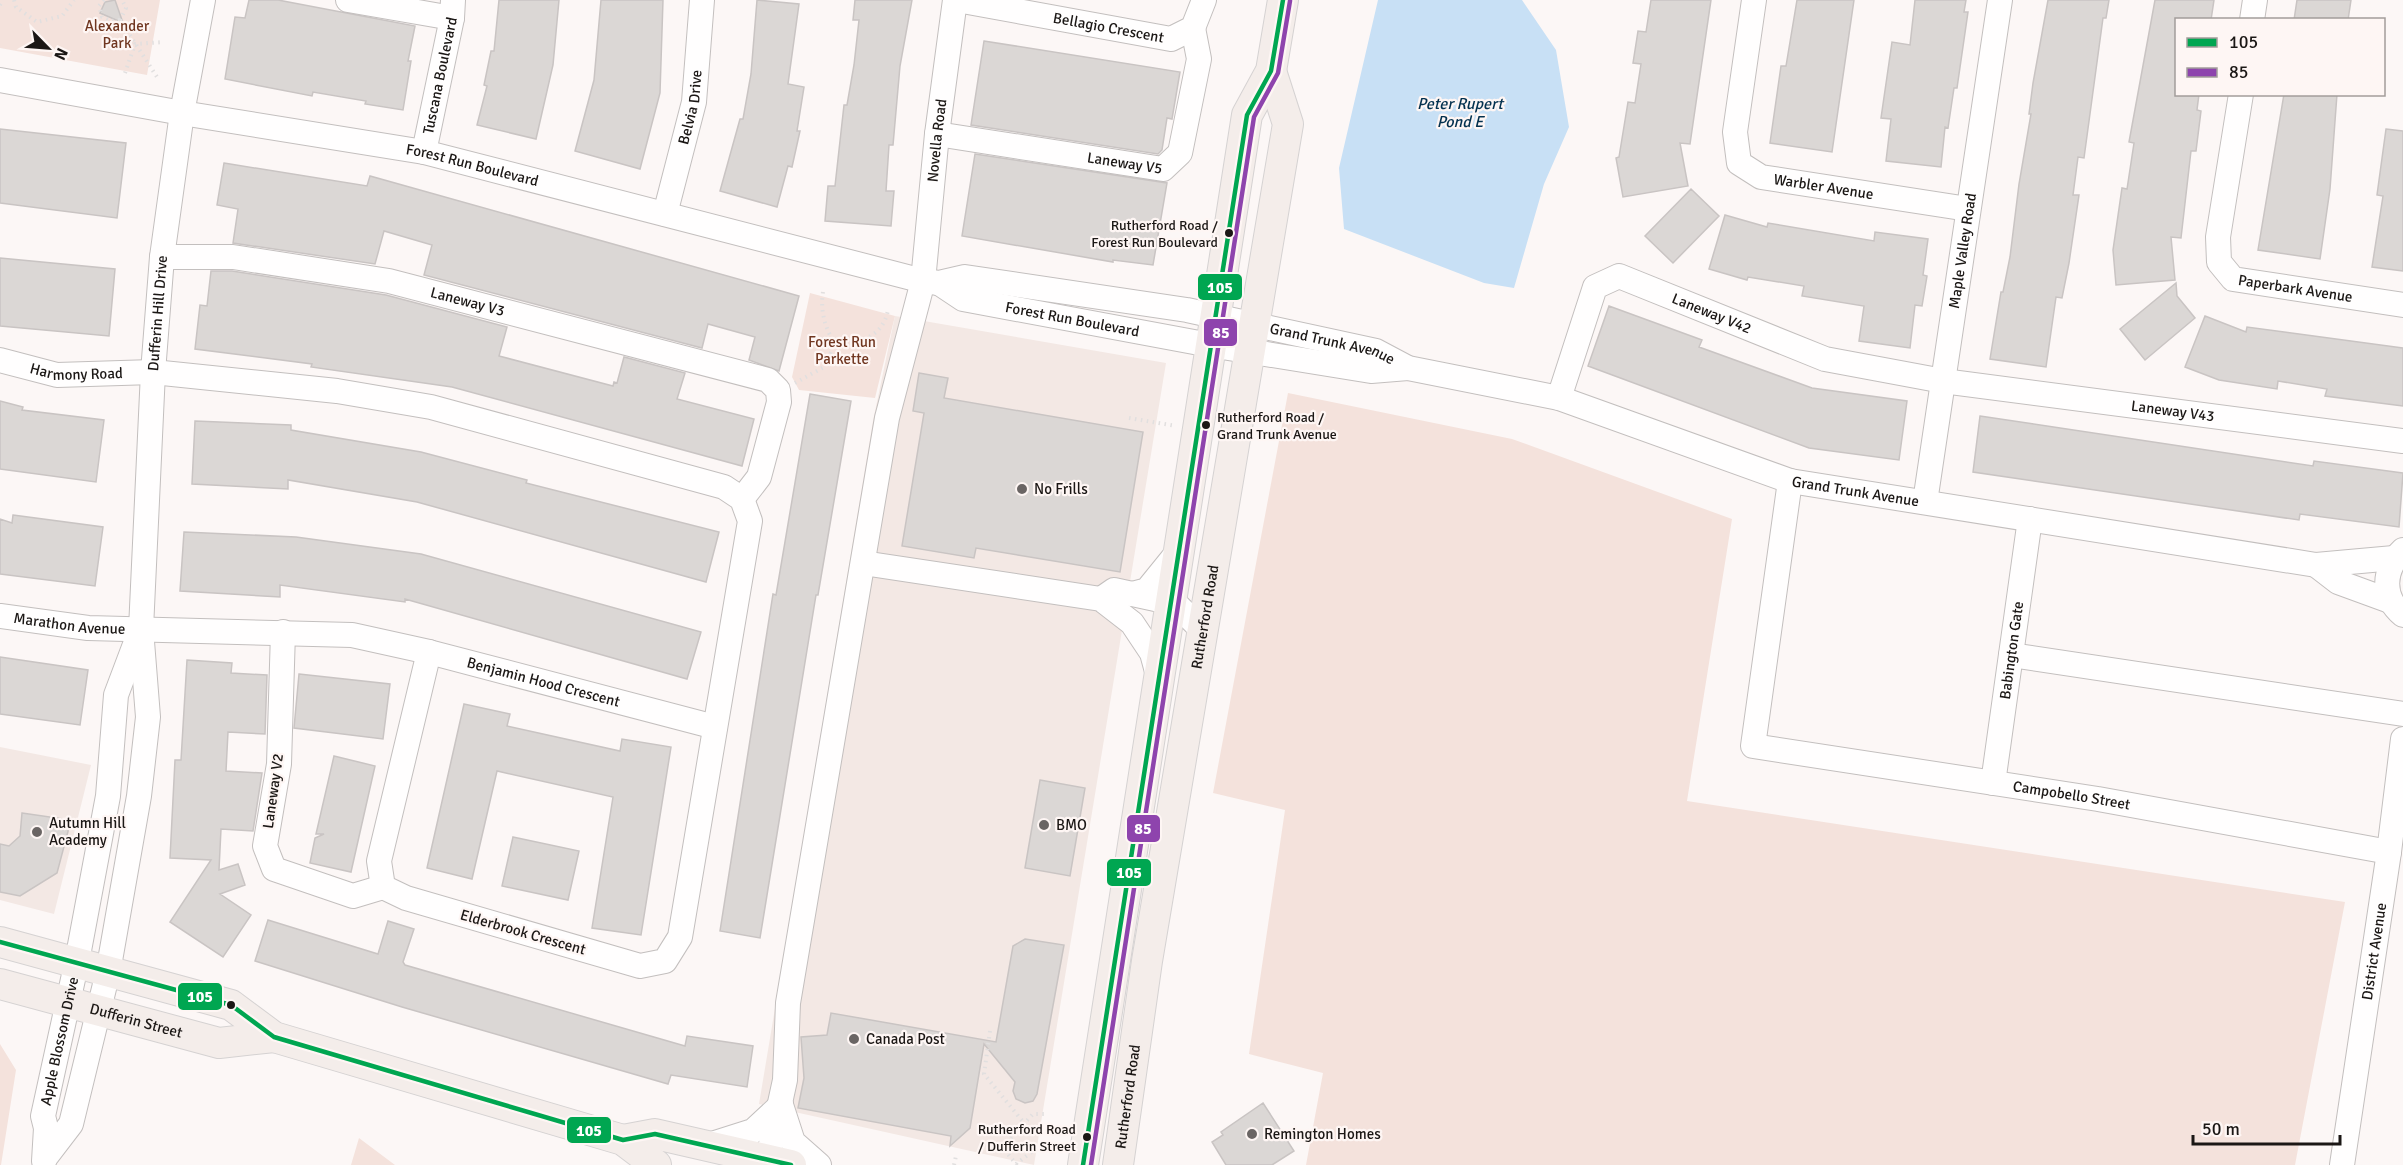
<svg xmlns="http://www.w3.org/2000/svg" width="2403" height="1165" viewBox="0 0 2403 1165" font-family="Signika,sans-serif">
  <rect width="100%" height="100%" fill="#fcf7f6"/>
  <path fill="#f3e8e4" d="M895,316L1166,363L1034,1165L759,1104L873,421Z
    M0,747L91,765L54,914L0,900Z"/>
  <path fill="#f4e2dc" d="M0,0H160L147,75L0,48Z
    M810,293L895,316L875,398L799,390L792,377Z
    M1288,393L1512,439L1732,519L1687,801L2345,902L2295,1165H1306L1323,1073L1249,1054L1285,810L1213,793Z
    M0,1044L16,1070L1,1165H0Z
    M359,1138L395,1165H351Z"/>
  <path fill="#c8e0f5" d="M1378,0H1522L1556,50L1569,127L1544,184L1514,288L1484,283L1344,229L1339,168Z"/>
  <path fill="#dbd7d5" stroke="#c9c4c3" stroke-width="1.5" d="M115,0L123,23L100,13L105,2Z
    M249,0H278L415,26L408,61H411L403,110L365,104L366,101L313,92L312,96L225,79L235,17L245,18Z
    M499,0H559L553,65L536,139L477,125L487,86L484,85L491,51H494Z
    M601,0H663L660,93L640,169L575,151L594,80Z
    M757,0L799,4L788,84L804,87L797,131H800L792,167L788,166L777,207L720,191L740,119H743L751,74Z
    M855,0H912L900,66L893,145H889L886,191H894L891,226L825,221L828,186H835L844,105H847L854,65L859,20H853Z
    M1651,0H1711L1690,144L1680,143L1688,186L1623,197L1616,158L1619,157L1628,102L1635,103L1641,64L1633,63L1638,31L1646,32Z
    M1797,0H1854L1832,152L1770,143L1781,66H1786Z
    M1915,0H1966L1964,12H1968L1957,88H1954L1948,128L1945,127L1941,167L1886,161L1891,119L1881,118L1892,42L1910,45Z
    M2048,0H2109L2106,18H2103L2084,158L2078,157L2073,195H2079L2069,263L2062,298L2056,297L2046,367L1990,359L2001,292H2003L2010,257L2019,184L2031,114H2029L2033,83Z
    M2155,0H2214L2211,20H2176V94H2199L2197,110L2201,111L2196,151H2191L2181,238L2171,237L2175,280L2116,285L2113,250L2122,188L2127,189L2134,143L2129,142Z
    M2297,0H2351L2348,20H2294Z
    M984,41L1180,72L1172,119L1167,118L1162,150L1158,154L971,125Z
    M2284,94H2337L2330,189L2320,259L2258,250Z
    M0,129L126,143L117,218L0,203Z
    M2386,129L2403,131V271L2372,267L2383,196L2377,195Z
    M975,154L1167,183L1153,265L1113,260V262L962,236Z
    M224,163L367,186L370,176L799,296L779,371L749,360L755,337L708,324L702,348L424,275L432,245L384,231L375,264L233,243L238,209L217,205Z
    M1691,189L1719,216L1673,263L1645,236Z
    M1725,215L1767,227L1768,223L1874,241L1875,232L1928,239L1923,275L1927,276L1922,306L1915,305L1910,348L1859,341L1864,306L1802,296L1804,286L1748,277L1747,280L1709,269Z
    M0,258L115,269L109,336L0,326Z
    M211,271H232L386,295L507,327L499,356L613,386L614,382L617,383L624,357L685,373L677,399L754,419L742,466L452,387L311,367L312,364L195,349L200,305L207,306Z
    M2176,283L2177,296L2195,318L2145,360L2120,329Z
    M1609,306L1702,340L1699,347L1812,388L1907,401L1899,460L1809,448L1588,366Z
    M2205,316L2246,332L2247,327L2403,348V406L2325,396L2327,389L2278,381L2277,389L2219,380L2185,367Z
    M919,373L948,378L944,398L1143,432L1120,572L976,548L974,558L902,546L924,413L913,411Z
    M810,394L851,401L818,595H816L760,938L720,931L773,594L776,595Z
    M0,401L23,407L22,410L104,420L96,482L0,469Z
    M1980,416L2313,466L2314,461L2403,473L2399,527L2300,514L2299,520L1973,472Z
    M195,421L291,425V430L421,452L527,480L526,483L719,532L706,582L417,502L288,480V489L192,484Z
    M13,515L103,527L95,586L0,574V519L12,523Z
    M184,532L296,537L421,554L701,632L687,679L405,599V602L280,585V597L180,591Z
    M0,657L88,670L80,725L0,714Z
    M187,660L232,663L231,673L267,675L265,734L228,732L226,771L262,773L253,831L221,829L219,870L238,864L245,885L220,894L251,915L223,957L170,922L211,860L170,858L175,760H181Z
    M299,674L390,684L383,739L294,728Z
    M464,704L510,714L507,726L620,751L622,739L671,747L641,935L592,928L613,797L497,771L472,879L427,868Z
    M334,756L375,766L351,872L310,863L315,838L324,834H316Z
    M1040,780L1085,788L1070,876L1025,868Z
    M22,813L71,820L57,873L20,896L0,892V844L9,846L20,836Z
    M513,837L579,851L568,900L502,886Z
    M268,920L378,954L388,921L414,929L403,962L405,965L685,1046L687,1036L753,1046L747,1087L671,1075L668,1084L402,1007L255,961Z
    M1025,939L1064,945L1037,1094L1033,1101L1025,1103L1016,1099L1013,1091L1015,1082L984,1044L970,1128L950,1146L951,1136L798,1108L804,1078L801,1037L827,1035L831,1013L996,1042L1013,946Z
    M1263,1103L1294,1151L1272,1165H1226L1212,1142L1223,1135L1221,1132Z"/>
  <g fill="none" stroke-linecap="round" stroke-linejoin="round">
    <defs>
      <g id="minor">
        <path d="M348,0L452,18"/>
        <path id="s1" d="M957,0L1171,39L1193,28L1204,0"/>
        <path id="s2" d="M1754,0L1735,132L1739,163L1761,177L1968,209"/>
        <path d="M2252,20L2255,0"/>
        <path id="s3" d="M0,80L182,113L424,152L923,281L939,283L965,277L1187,310L1376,351L1408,368L1559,398L1790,481L2316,565L2394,558"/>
        <path id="s4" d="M2241,94L2218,237L2219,262L2233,279L2403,305"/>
        <path id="s5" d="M937,134L1163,169L1180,153L1199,59L1193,28"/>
        <path id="s6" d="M424,152L452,18L453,0"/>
        <path id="s7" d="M665,214L694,102L702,0"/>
        <path id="s8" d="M162,257H233L389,281L768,380L778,390L779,402L759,477L742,499"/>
        <path id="s9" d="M939,283L963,299L1210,345L1371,371L1408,368"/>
        <path id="s10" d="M0,360L57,375L153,372L337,391L431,407L724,487L742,499L750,521L680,937L665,961L640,966L406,898L383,887L379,861L429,652"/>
        <path id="s11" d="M1559,398L1595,287L1619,276L1825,359L1943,381L2403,441"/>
        <path id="s12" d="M1790,481L1753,746L2098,799L2389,852"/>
        <path id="s13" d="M1925,502L2000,0"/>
        <path d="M2403,550C2383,569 2381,597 2403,615"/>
        <path d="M863,563L1101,599L1132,623L1152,653L1158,675"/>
        <path d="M2316,565L2338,582L2390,601"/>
        <path d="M1132,594L1147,590L1177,553"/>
        <path d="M1101,599L1114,590L1169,602L1175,603L1203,631"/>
        <path id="s14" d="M0,616L88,628L352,635L429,652L715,727"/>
        <path d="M283,632L279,764L265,846L274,869L353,896L383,887"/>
        <path d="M2011,655L2403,714"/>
        <path id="s15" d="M1993,783L2030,519"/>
        <path d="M781,1105L793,1142L819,1165"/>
        <path d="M709,1145L753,1131L781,1105"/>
        <path id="s16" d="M45,1158L71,1124L108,972L139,796L148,717L141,629L153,372L162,257L182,113L203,0"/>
        <path id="s17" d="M44,1161L46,1128L43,1116L77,961L108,796L116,695L139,634"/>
        <path id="s18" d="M756,1165L768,1158L785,1080L788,1003L887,418L923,281L937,134L955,0"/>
        <path id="s19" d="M2342,1165L2389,852L2403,739"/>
      </g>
      <g id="major">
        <path d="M0,942L231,1005L274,1037L623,1140L656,1165"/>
        <path id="s20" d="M0,984L219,1043L274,1037"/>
        <path d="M623,1140L655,1134L791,1165"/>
        <path d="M1083,1165L1247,115L1271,71L1283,0"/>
        <path id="s21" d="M1118,1165L1147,961L1288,124L1271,71"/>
      </g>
    </defs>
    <use href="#minor" stroke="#c3bfbe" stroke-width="26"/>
    <use href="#major" stroke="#d5d2d2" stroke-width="32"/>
    <path stroke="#e1dfdf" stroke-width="4" stroke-dasharray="1.5 4.5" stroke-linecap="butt" d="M14,0L16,7L37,22L62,16L74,0
      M104,0L99,6L102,17L111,21L120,20
      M0,5L3,0
      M120,20L159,80
      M120,20L126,8L122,0
      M125,73L135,44L164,42
      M823,292C820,311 825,328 835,344C859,344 883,337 888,310
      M795,383L824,367L835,344
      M1129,418L1176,426
      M990,1031L984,1074L1024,1123
      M1016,1164L1043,1143
      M954,1165L956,1156
      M1017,1165L1002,1147L1033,1114H1046"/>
    <use href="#minor" stroke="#fffefe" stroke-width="24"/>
    <use href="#major" stroke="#f4edea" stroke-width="30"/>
    <defs>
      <path id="bus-1" d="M0,942L231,1005L274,1037L623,1140L655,1134L791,1165
        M1083,1165L1247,115L1271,71L1283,0"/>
      <path id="bus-2" d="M1091,1165L1254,117L1278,73L1290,1"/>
    </defs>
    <use href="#bus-1" stroke="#fef6f4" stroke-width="9"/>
    <use href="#bus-2" stroke="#fef6f4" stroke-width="9"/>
    <use href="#bus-1" stroke="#00a651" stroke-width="4.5"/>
    <use href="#bus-2" stroke="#8e44ad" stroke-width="4.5"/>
  </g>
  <g fill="#1b1715" stroke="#fef6f4" stroke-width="2">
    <circle cx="1229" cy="233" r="5"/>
    <circle cx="1206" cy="425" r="5"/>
    <circle cx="231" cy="1005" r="5"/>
    <circle cx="1087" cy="1137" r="5"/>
  </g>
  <g fill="#6a6564" stroke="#fef6f4" stroke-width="2">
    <circle cx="1022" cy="489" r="6"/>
    <circle cx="1044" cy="825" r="6"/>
    <circle cx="37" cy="832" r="6"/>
    <circle cx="854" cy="1039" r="6"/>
    <circle cx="1252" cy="1134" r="6"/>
  </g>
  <g text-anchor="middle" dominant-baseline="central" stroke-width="4.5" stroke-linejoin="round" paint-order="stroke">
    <g font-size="14" fill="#1b1715" stroke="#fef6f4" text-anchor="end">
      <text x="1218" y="225">Rutherford Road /<tspan x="1218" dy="17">Forest Run Boulevard</tspan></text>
      <text x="1217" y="417" text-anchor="start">Rutherford Road /<tspan x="1217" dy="17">Grand Trunk Avenue</tspan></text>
      <text x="1076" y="1129">Rutherford Road<tspan x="1076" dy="17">/ Dufferin Street</tspan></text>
    </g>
    <g font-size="15" fill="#703620" stroke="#fef6f4">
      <text x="117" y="26">Alexander<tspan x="117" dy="17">Park</tspan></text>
      <text x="842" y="342">Forest Run<tspan x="842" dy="17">Parkette</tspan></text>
    </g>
    <g font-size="15" fill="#1b1715" stroke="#fef6f4">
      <text stroke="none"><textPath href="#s1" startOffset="154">Bellagio Crescent</textPath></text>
      <text stroke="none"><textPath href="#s6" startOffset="78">Tuscana Boulevard</textPath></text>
      <text stroke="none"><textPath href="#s7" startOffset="110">Belvia Drive</textPath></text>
      <text stroke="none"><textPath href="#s18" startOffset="1047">Novella Road</textPath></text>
      <text stroke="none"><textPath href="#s5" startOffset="190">Laneway V5</textPath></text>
      <text stroke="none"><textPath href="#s3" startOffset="480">Forest Run Boulevard</textPath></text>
      <text stroke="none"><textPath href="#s2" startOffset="254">Warbler Avenue</textPath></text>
      <text stroke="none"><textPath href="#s13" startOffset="254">Maple Valley Road</textPath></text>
      <text stroke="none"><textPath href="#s4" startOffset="255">Paperbark Avenue</textPath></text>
      <text stroke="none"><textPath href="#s8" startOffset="310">Laneway V3</textPath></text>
      <text stroke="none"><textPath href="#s16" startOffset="862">Dufferin Hill Drive</textPath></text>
      <text stroke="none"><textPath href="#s11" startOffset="243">Laneway V42</textPath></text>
      <text stroke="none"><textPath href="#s9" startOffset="140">Forest Run Boulevard</textPath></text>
      <text stroke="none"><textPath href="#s3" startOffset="1362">Grand Trunk Avenue</textPath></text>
      <text stroke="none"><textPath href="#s10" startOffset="78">Harmony Road</textPath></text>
      <text stroke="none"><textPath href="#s11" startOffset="717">Laneway V43</textPath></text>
      <text stroke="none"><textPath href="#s3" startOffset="1908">Grand Trunk Avenue</textPath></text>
      <text stroke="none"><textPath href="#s21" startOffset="555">Rutherford Road</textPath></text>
      <text stroke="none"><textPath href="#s14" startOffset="70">Marathon Avenue</textPath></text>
      <text stroke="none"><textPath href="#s15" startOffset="134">Babington Gate</textPath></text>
      <text stroke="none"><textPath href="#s14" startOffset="550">Benjamin Hood Crescent</textPath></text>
      <text transform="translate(273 791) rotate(-82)">Laneway V2</text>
      <text stroke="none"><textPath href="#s12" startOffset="590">Campobello Street</textPath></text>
      <text transform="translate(523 932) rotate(16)">Elderbrook Crescent</text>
      <text stroke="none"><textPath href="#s19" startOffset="216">District Avenue</textPath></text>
      <text stroke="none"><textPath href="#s20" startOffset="141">Dufferin Street</textPath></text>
      <text stroke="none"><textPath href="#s17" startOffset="122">Apple Blossom Drive</textPath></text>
      <text stroke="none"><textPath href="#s21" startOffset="69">Rutherford Road</textPath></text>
    </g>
    <g font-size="15" fill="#1b1715" stroke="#fef6f4" text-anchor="start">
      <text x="1034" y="489">No Frills</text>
      <text x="49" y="823">Autumn Hill<tspan x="49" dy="17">Academy</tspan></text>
      <text x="1056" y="825">BMO</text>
      <text x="866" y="1039">Canada Post</text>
      <text x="1264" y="1134">Remington Homes</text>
    </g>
    <g font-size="16" font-style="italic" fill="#03314f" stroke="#fef6f4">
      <text x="1460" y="104">Peter Rupert<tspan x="1460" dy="18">Pond E</tspan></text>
    </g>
  </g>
  <g stroke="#fef6f4" stroke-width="2">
    <rect x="1197" y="273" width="46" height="28" rx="6" fill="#00a651"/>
    <rect x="1203" y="318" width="35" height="29" rx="6" fill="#8e44ad"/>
    <rect x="1126" y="814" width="35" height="29" rx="6" fill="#8e44ad"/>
    <rect x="1106" y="858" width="46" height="29" rx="6" fill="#00a651"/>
    <rect x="177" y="982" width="46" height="29" rx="6" fill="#00a651"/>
    <rect x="566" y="1116" width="46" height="28" rx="6" fill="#00a651"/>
  </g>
  <g font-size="16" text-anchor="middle" font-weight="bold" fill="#fff">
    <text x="1220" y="293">105</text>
    <text x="1221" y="338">85</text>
    <text x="1143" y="834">85</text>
    <text x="1129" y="878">105</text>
    <text x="200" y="1002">105</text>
    <text x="589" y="1136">105</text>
  </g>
  <rect x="2175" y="18" width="210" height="78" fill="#fef6f4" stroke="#a39d9b" stroke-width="1.5"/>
  <rect x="2187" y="38" width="30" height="9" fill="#00a651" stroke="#a39d9b" stroke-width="1.5"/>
  <text x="2229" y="48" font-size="18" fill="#1b1715">105</text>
  <rect x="2187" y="68" width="30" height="9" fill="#8e44ad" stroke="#a39d9b" stroke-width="1.5"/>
  <text x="2229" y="78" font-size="18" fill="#1b1715">85</text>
  <g transform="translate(48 48) rotate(115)" stroke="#fef6f4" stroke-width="4.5" paint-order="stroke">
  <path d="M0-4.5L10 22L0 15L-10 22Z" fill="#1b1715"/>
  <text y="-9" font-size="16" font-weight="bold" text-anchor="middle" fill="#1b1715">N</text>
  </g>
  <path d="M2193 1135v9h147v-9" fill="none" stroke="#1b1715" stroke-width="3"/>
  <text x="2202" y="1135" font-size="18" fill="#1b1715" stroke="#fef6f4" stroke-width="4.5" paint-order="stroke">50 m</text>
</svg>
